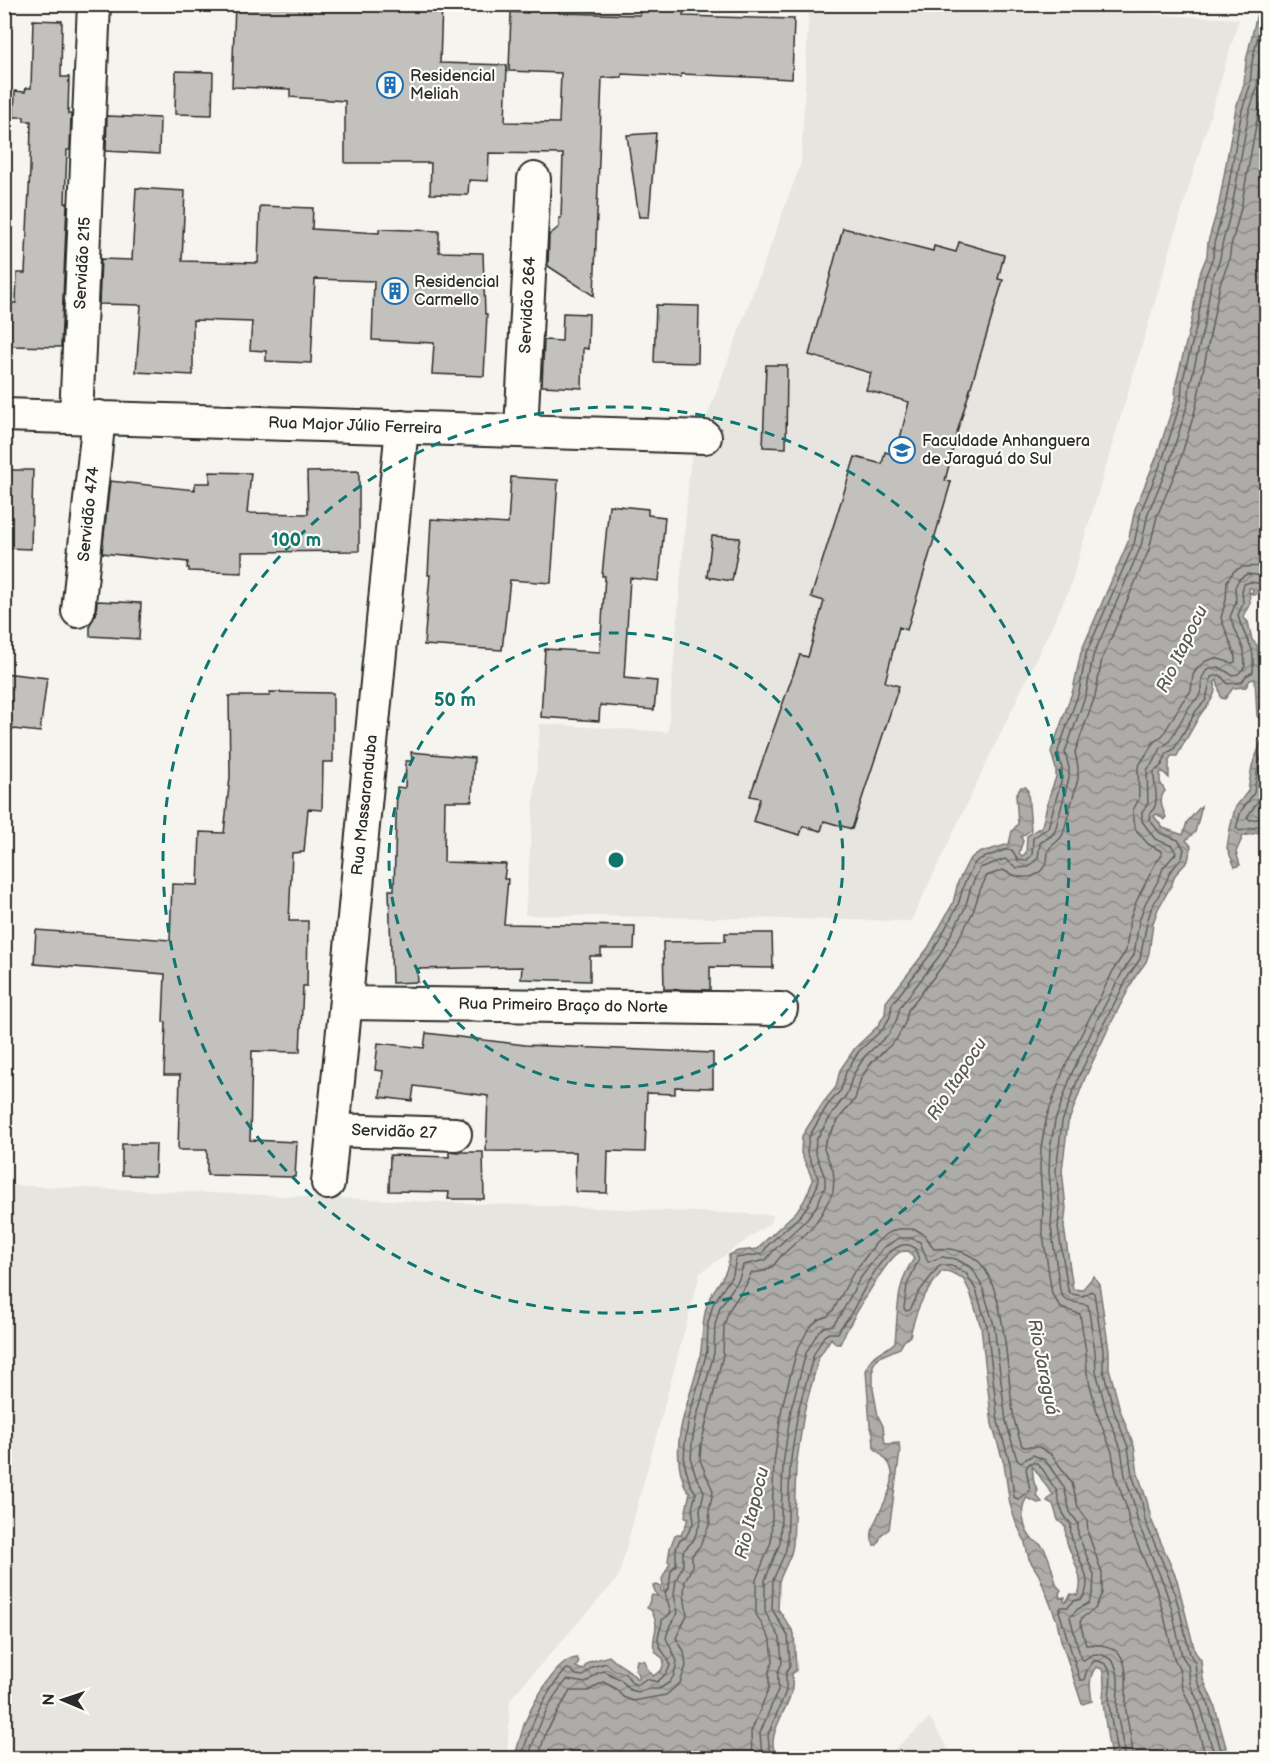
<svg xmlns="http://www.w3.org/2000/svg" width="1271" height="1763" viewBox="0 0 1271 1763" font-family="'Balsamiq Sans',sans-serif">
  <defs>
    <pattern id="water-waves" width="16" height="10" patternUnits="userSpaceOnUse" patternTransform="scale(1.5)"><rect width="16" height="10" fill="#adaca9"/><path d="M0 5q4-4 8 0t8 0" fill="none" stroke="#8d8c8a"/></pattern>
  </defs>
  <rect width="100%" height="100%" fill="#f5f4ef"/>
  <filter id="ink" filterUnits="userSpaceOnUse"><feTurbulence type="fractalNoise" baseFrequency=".0167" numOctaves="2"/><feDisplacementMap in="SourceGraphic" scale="12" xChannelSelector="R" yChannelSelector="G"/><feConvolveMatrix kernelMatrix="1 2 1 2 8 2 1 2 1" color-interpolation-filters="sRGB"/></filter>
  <g filter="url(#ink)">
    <path fill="#e6e5e0" d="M809,5H975L1239,19L1069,590L911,921L525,915L540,724L668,732L690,465L697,436L710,409L801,163Z
      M5,1185L774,1215L771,1222L700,1273L618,1578L510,1699L507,1758H5Z
      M930,1718L953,1758H885Z"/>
    <path fill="url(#water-waves)" stroke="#797877" stroke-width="1.5" fill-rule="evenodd" d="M1259,5H1266V591L1263,588L1258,591L1255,595L1250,593L1253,591L1252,588H1249L1250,603L1243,617L1248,622L1252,640L1257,645L1260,673L1264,683H1266V721H1261L1257,716L1255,679L1250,680L1246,687L1233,688L1225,699L1221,698L1217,680L1215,682C1217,698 1208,703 1200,715C1193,728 1184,742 1177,756H1171L1169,761V778L1163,772L1160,773V782L1165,791C1158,799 1162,808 1166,817L1164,820L1157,814L1154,816L1163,828L1183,835L1187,822L1201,806C1201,814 1197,824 1195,832L1186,840L1191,846L1188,861L1175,875L1172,884L1158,909L1153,923L1149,953L1146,962L1135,977L1109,1027L1085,1078L1068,1123L1062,1170L1066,1208L1064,1227L1073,1289L1082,1290L1094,1276L1099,1284L1109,1350V1368L1120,1410L1134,1446L1138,1474L1147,1501L1151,1519L1177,1580L1195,1652L1201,1660L1203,1679L1214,1704L1229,1758H1111C1108,1740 1105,1721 1103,1702C1103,1690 1106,1681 1102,1669L1096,1667C1088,1677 1090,1689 1092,1701L1082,1704L1061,1640L1057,1621L1039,1575L1029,1559L1024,1539L1016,1523L1010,1504L1004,1464L992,1424L981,1327L970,1292L963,1278L950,1272L942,1271C923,1296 917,1305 910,1336L904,1341L900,1348L879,1357L873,1365V1389L878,1416L883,1426L885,1444L899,1443L900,1452L889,1529L882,1534L877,1545H874C861,1524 906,1489 888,1462C884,1457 879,1452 874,1448L873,1433L870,1425L866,1370C873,1349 883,1355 895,1342C898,1314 896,1282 914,1259L909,1251C907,1251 901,1251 900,1252C886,1258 847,1328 840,1344H836L831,1338L819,1357L804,1412L796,1467L793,1545L791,1554L779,1581L778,1609L794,1633L796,1671L792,1674C792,1680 793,1687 791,1693C786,1713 763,1739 778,1758H514C518,1747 521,1734 525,1722C532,1706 557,1658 577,1658L579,1662L576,1667L582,1670L589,1662L609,1656C620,1668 627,1665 637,1679H639V1674L635,1670L637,1660L645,1661L647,1668L653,1676L661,1671L664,1663L663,1658C647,1649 656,1637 656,1625C656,1621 653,1614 651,1610L647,1608L652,1595L657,1596L653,1586L657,1585L661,1587V1591L664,1592L662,1579L670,1563L668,1561L670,1548L675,1535H681L689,1518L685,1517V1516L690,1492C684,1488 684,1483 682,1477C669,1434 695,1392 701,1350C703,1334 702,1320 707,1305C713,1285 729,1278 729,1255L738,1251L758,1249L764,1242L796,1212L804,1201L812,1183V1178L801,1153L802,1136L823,1103L836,1087L840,1070L855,1048L878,1026L885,1014L886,1002L928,948L953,903L958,882L969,860L976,854L1009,844L1012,831L1018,824L1016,795L1021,787H1026L1028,791L1031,830L1021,837L1023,841L1019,853L1022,856L1026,853L1027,836L1042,826L1050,794L1056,777V769L1051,752L1073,690L1081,652L1128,542L1135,509L1157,456L1175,400L1176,383L1192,319L1198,278L1207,256L1208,242L1219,204L1236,108L1244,84L1246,61ZM1032,1466C1040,1474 1044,1486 1053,1494L1047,1501L1053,1504L1058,1520L1066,1527C1062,1550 1088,1572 1078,1595L1071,1594L1066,1602L1064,1601L1065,1597L1060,1598L1059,1593L1061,1590L1057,1586C1053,1575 1051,1561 1045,1550C1042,1544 1036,1542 1031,1538C1023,1528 1019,1507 1027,1498L1038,1503L1042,1502L1036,1495L1038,1490L1034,1483Z
      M1266,730V831L1243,836L1236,852L1240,865L1235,867L1227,848L1230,829L1235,808L1248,791L1252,766Z"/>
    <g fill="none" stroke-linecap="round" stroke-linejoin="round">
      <path stroke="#5f5f5d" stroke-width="1.5" d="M1266,743L1258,767L1254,793L1241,811L1236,828L1240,831L1266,825
        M1266,765L1261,797L1247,817L1250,820L1266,818
        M521,1758C531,1725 543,1694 567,1669L571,1670L576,1675L583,1676L592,1667L606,1663L614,1670L626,1674L632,1683L637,1685L646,1679L657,1682C685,1659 659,1659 658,1639C658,1633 662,1627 662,1620L668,1616L671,1612L665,1593L669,1587L671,1571L676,1565V1549L679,1541L686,1537L694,1521L692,1508L696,1493L690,1484L684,1462L685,1442L689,1418L707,1351L708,1323L713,1304L733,1274L736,1258L762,1254L768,1245L800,1216L809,1204L817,1186L818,1178L807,1152L809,1137L827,1106L841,1090L846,1072L859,1051L883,1029L890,1017L892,1004L933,951L958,905L964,884L974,864L978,860L1005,850H1012L1018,860L1026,861L1032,855L1033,838L1048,828L1062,778V769L1058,751L1079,692L1086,654L1134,544L1141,511L1163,458L1181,401L1182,383L1198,320L1204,280L1213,257L1214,243L1225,206L1242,110L1250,86L1252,62L1265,4
        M528,1758C537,1731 547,1701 567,1680L586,1683L597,1673L604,1671L621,1680L630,1690L639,1692L648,1689H659L670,1682L674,1675L677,1661L666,1638L670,1625L678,1613L674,1594L676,1580L683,1565V1551L693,1541L701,1521L700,1510L704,1492L701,1485L697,1479L691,1461L692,1443L696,1420L714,1353L715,1325L720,1307L739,1279L743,1265L766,1260L774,1250L805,1221L816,1207L825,1187V1178L815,1151L816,1140L834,1111L847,1094L853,1075L865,1056L889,1034L897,1019L900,1007L940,955L965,908L971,887L980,868L1005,859L1017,868L1029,867L1038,858L1040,843L1051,836L1055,831L1069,778V768L1065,752L1086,694L1093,656L1141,546L1148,513L1170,461L1188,403L1190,385L1205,321L1211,282L1220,259L1222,245L1232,207L1249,112L1257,88L1259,63L1266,33
        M538,1758L546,1732L570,1691H588L603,1682L615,1688L623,1697L633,1701L666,1695L680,1683L686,1666L684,1651L676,1638L687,1615L684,1594L685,1581L692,1567V1555L700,1546L710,1523L709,1511L713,1491L700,1460L701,1444L723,1355L724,1326L729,1310L746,1285L751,1273L765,1271L773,1266L781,1256L812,1228L822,1213L833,1192L834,1179L833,1170L824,1149L825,1142L841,1116L855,1099L861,1078L872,1062L896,1040L905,1023L908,1010L947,960L973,912L980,890L987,876L1003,870C1018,879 1038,883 1047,861C1048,857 1047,851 1050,848C1055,842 1060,841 1063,834L1078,779V767L1075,752L1095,696L1102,659L1149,550L1157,516L1179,464L1196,407L1220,284L1229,261L1231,246L1241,208L1258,114L1266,87
        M752,1758L751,1732L769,1688V1671L773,1661L771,1641L756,1614V1580L771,1542L774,1463L782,1407L797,1350L809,1328L818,1320L828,1316L834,1309L852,1275L876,1243L886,1234L898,1229H915L925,1235L934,1249C949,1247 966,1251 978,1261C1007,1288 1007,1381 1014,1419C1016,1428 1019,1437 1022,1446L1025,1447H1039L1052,1455L1072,1483L1078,1507L1087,1520L1088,1533L1102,1573V1593L1095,1609L1083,1617L1080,1622L1086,1645C1090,1645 1095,1644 1100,1645C1136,1649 1124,1687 1126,1711C1128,1727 1133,1743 1133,1758
        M762,1758L760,1733L778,1690V1672L782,1663L780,1638L765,1612V1580L780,1543L783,1465L791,1409L806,1353L818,1332L824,1327L833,1325L841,1314L859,1280L883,1248L899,1238H911L920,1242L928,1262L942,1257L956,1259L973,1269L982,1286L994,1325L1006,1421L1017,1460L1021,1462L1033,1455L1045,1460L1064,1487L1070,1512L1078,1523V1534L1094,1575L1093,1592L1089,1603L1078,1609L1070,1617L1081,1659L1084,1660C1091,1654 1097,1652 1105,1656C1125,1664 1116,1695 1117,1712C1119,1727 1124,1743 1124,1758
        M770,1758L768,1735L786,1691V1673L790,1666L788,1636L772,1609L773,1580L785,1553L787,1544L790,1466L798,1411L814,1354L824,1336L829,1333H838C841,1326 845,1322 849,1317C859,1301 889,1229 915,1248L919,1259L907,1285L904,1308L906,1311L910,1310L919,1292L940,1265L952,1266L966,1273L976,1290L987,1326L998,1422L1010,1463L1014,1497L1018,1499L1030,1491L1026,1468L1030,1463H1037C1046,1471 1049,1482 1057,1491C1059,1505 1061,1513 1071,1524C1071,1528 1070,1531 1071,1534C1073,1556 1097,1577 1082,1599L1074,1601L1068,1607H1061L1059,1611L1080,1680H1084L1087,1670L1094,1661C1099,1661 1104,1662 1107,1666C1114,1675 1109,1688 1109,1698C1109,1718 1116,1738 1117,1758
        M1206,1758L1193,1711L1182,1687L1179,1668L1174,1658L1163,1612L1156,1588L1130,1526L1126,1506L1116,1478L1112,1452L1098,1416L1087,1373L1086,1352L1080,1314L1061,1308L1052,1294L1042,1228L1043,1208L1040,1170L1041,1147L1047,1116L1064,1069L1115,967L1126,951L1130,919L1136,902L1155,864L1162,855L1161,851L1148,844L1136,830L1133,821V810L1139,799L1138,767L1154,742L1163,735L1182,702L1191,691L1193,675L1198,667L1206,661L1215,658L1232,663L1235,662V655L1221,618L1226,600L1227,581L1234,571L1242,567L1266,566
        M1215,1758L1201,1708L1190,1684L1188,1665L1182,1656L1172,1610L1164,1585L1138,1523L1134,1504L1125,1476L1121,1449L1107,1413L1096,1371L1095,1351L1088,1305L1068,1301L1063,1297L1060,1290L1051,1227L1052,1208L1049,1171L1050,1149L1055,1121L1072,1073L1096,1022L1123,971L1134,955L1139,921L1145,904L1159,879L1163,868L1176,853L1172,846L1155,839L1142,821V812L1148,803L1147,770L1155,760L1161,748L1169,742L1189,707L1199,696L1202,688V678L1206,671L1212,668L1219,667L1232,675L1238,674L1245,667L1244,651L1230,617L1236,602L1235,587L1239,579L1247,574L1266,576
        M1223,1758L1209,1706L1197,1680L1195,1663L1190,1654L1179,1608L1171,1582L1145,1521L1142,1502L1132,1475L1128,1447L1114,1411L1103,1369V1350L1094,1293L1091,1291L1083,1296L1071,1294L1068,1290L1058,1227L1060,1208L1056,1171L1062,1122L1079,1076L1103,1025L1129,975L1140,959L1147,922L1152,907L1166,882L1170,872L1182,858L1184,849L1178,840L1160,833L1149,819C1149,812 1153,812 1155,806C1159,795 1153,783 1154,772L1162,765L1167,753L1174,749L1196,711L1206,700L1211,677L1220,675L1228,684L1242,682L1246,676L1253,672C1253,665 1254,654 1251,647C1246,637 1240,626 1238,615L1243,603L1242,591L1244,584L1250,582L1266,584"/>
    </g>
    <path fill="#c2c1be" stroke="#2b2b2b" stroke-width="1.5" d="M235,4H442L440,63L507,65L505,122L559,123L561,73L509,71L511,12L528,13V9L559,10V13L640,15V4H651L684,6L683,16L794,19L792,79L681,74V77L622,74V77L602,78L594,296L548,266L549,235L559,227V218H561L563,154L489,153L488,181L469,180L468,195L430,194L431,163H345V101L290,97V89L232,87Z
      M33,20L62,21L61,77H69L68,114H71L70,150H67L65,203H67L61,347L9,346L11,303H16L17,273H25L30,169L31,121H24V117H14L15,91L25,92L26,88H31Z
      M176,71L213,72L212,115L175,114Z
      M107,116L160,118L159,154L106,151Z
      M656,133L649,217H639L627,135Z
      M136,188L185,191L182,261L258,263L260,206L313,208L312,229L379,233V229L439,231V252L483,253L485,314H487L484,376L432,374L434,343L372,340L374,281L315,279L311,363L266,361V351L250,350L252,322L193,320V375L136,372L141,305L99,304L101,259L132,260Z
      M843,228L933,251L934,246L956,252L959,242L1004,255L998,279L1003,280L956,436L945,481L951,482L907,630L899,627L885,682L899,686L852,829L824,821L821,831L803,826L800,835L753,821L760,798L750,796L800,655L808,657L824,601L811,597L855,457L882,464L885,452L896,455L909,402L866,390L871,373L809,355Z
      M656,305L699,306L698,363L654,362Z
      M563,313L589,314L588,349L583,348L582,388L542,386L544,340L562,341Z
      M766,365H787L786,448L763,447Z
      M4,470H33L31,549L4,548Z
      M359,471V551L242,552V573L189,571V568H187L188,562L102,553L110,481L195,490V483H210V472L251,473L247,513L308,514L307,472Z
      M511,477L558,480L551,583L510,580L502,650L424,645L430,575H428L431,519L508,524Z
      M609,505L648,509V515L665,517L659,581L630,578L624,678L657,681L654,710L600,705L599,721L541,717L545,649L600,652L605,576H602Z
      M712,536L740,538L732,581L707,577Z
      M97,601L141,603L139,639L90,636V624L96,614Z
      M4,673L47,678L40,732L4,728Z
      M270,692L333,693V762H323L322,810L308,809L304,852L292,853L289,921H308L307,986H303L300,1052L252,1051L250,1140L297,1142L295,1177L207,1175V1150H178L180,1075H164L166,1022H163L165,974L34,964L36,930L170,940L172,884L198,885L200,832L224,833L230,777L229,696H270Z
      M411,752L474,758L472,801H445L444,862L506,864L504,879H508L504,924L635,926L634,949H601V956H590V981L521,979L522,967L417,969L418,982L392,983L389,890H394L397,787L405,788L406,761H412Z
      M725,933H772L773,968L710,967V990L664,989L663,942L725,941Z
      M426,1033L525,1045L713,1053V1088L675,1087V1094L647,1093L645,1152L608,1151L607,1193L577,1192L575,1191L576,1152L486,1151L488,1096L414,1086L412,1101L380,1097L383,1071L375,1070L378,1043L424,1048Z
      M122,1144H156L155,1176L122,1175Z
      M449,1152H483L484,1199H448L449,1192L389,1191L390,1155L449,1157Z"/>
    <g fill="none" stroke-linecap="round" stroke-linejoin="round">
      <defs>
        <path id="minor" d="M4,415L705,437
          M76,417L94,4
          M521,430L534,179
          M78,611L99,417
          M346,1003L781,1009
          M333,1130L455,1134
          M328,1183L402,427"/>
      </defs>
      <use href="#minor" stroke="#2b2b2b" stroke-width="36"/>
      <use href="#minor" stroke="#fdfcf7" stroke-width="32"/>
    </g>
  </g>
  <g fill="none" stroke="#0f766e" stroke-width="3" stroke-dasharray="10 8">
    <circle cx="616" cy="860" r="227"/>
    <circle cx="616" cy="860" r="453"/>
  </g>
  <defs>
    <symbol id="building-ring" viewBox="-11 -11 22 22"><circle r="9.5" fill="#fdfcf7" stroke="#1f6fb2" stroke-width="1.5"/><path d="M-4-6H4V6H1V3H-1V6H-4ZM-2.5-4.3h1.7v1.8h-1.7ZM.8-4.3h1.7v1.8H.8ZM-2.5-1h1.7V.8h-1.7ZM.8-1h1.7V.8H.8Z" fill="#1f6fb2"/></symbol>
    <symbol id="university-ring" viewBox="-11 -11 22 22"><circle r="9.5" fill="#fdfcf7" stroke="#1f6fb2" stroke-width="1.5"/><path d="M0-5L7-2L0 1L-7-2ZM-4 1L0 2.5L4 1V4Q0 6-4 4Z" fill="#1f6fb2"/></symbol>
  </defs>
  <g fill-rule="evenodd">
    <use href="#building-ring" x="375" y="70" width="30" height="30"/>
    <use href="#building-ring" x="380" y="276" width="30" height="30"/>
    <use href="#university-ring" x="887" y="435" width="30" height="30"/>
  </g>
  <g text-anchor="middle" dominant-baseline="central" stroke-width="4.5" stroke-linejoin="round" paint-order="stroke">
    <g font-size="16" fill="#2b2b2b" stroke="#fdfcf7" text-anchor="start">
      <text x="410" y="76">Residencial<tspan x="410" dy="18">Meliah</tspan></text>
      <text x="414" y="282">Residencial<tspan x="414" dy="18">Carmello</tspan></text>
      <text x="922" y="441">Faculdade Anhanguera<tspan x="922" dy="18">de Jaraguá do Sul</tspan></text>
    </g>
    <g font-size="16" fill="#2b2b2b" stroke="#fdfcf7">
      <text transform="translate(83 263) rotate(-87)">Servidão 215</text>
      <text transform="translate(528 305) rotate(-87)">Servidão 264</text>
      <text transform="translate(355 426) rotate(2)">Rua Major Júlio Ferreira</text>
      <text transform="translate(89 514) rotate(-84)">Servidão 474</text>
      <text transform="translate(365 805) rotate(-84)">Rua Massaranduba</text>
      <text transform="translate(563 1006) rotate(1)">Rua Primeiro Braço do Norte</text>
      <text transform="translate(394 1132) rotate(2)">Servidão 27</text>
    </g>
    <g font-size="18" font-style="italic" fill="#585857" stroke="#fdfcf7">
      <text transform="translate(1182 649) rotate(-64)">Rio Itapocu</text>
      <text transform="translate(957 1079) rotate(-57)">Rio Itapocu</text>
      <text transform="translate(1043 1367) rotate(79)">Rio Jaraguá</text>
      <text transform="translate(752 1513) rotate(-76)">Rio Itapocu</text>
    </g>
  </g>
  <circle cx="616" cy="860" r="9" fill="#0f766e" stroke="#fdfcf7" stroke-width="3"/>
  <g font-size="18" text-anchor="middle" font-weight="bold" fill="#0f766e" stroke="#fdfcf7" stroke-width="4.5" stroke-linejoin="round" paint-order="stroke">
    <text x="296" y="546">100 m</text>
    <text x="455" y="706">50 m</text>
  </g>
  <rect width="1271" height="1763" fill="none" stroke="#fdfcf7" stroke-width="24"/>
  <rect x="12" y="12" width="1247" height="1739" fill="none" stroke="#2b2b2b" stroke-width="2" filter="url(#ink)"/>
  <g transform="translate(63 1700) rotate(272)" stroke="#fdfcf7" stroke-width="4.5" paint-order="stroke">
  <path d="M0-4.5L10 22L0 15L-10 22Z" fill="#2b2b2b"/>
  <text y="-9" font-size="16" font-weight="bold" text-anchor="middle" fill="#2b2b2b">N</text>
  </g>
</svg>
